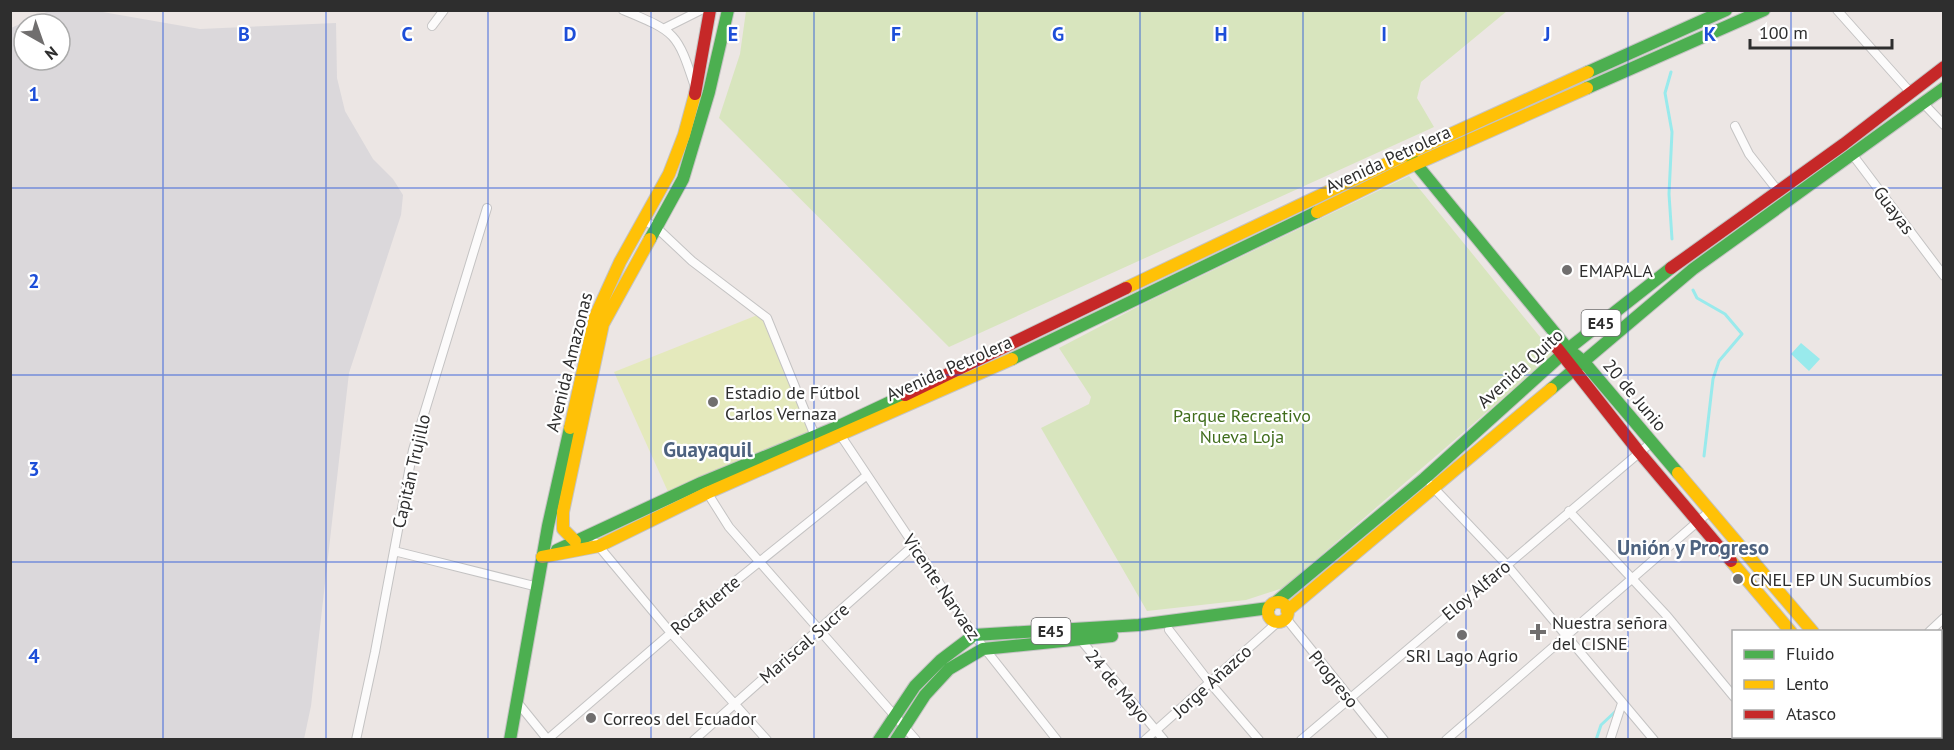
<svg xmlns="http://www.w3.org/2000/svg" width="1954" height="750" viewBox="0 0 1954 750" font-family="'PT Sans',sans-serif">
  <rect width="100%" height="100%" fill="#ece6e4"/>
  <path fill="#dbd8db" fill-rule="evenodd" d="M51,10L97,11L200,29L336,23L337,78L345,111L373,159L393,179L403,195L401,215L349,373L311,706L304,739H11V28ZM24,24H60V60H24Z"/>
  <path fill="#d8e5be" d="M746,11V10L1507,11L1421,82L1417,98L1434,127L949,347L719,118L740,54Z
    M1409,176L1554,354L1283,588L1246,600L1147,611L1041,428L1089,404L1091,397L1059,348L1143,304Z"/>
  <path fill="#e4e9bc" d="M760,314L811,432L669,494L614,372Z"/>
  <path fill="#99eaec" d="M1801,343L1820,359L1809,371L1791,354Z"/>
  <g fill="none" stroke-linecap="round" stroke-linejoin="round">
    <path stroke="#99eaec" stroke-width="3" d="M1671,72L1665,93L1672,132L1669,194L1672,239
      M1693,290L1697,298L1725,314L1742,334L1719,361L1713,379L1704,456
      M1596,740L1601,725L1617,710"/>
    <defs>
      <path id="street" d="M623,10C676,32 677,32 695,87
        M1837,10L1911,93
        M432,26L444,10
        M665,28L701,10
        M1924,104L1944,125
        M1735,126L1749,154L1778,191
        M1852,154L1944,276
        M644,220L658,229L692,261L767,318L815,436
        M839,433L974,635L1057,740
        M1431,485L1506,564L1654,740
        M705,489L729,527L916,740
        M1569,511L1667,616L1734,697
        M596,543L671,633L767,740
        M394,551L538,587
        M1285,617L1384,740
        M1169,630L1210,683L1259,740
        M1929,632L1944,618
        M1080,639L1164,740
        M518,703L548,740
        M1768,736L1771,740
        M548,739L671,633L866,476
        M356,740L375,652L413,450L487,208
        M694,740L914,545
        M1145,740L1279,621
        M1301,740L1652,442
        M1446,740L1710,511
        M1610,740L1622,703"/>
      <path id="fast" d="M1588,72L1726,10
        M1587,88L1764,10
        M1412,159L1568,349L1583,361L1678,473
        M650,239L683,179L709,92L728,10
        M1012,359L1317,212
        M1551,389L1693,269L1944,88
        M557,550L701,483L837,427L905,395
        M1276,602L1425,478L1568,349L1671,268
        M1881,736L1884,740
        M510,740L548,526L570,428
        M879,740L915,686L941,660L974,635L1139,625L1269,608
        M896,740L925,695L949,669L983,649L1112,636"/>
      <path id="slow" d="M1317,212L1409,167L1587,88
        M1126,288L1409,153L1588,72
        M570,428L595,317L620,262L669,174L684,135L695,94
        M1678,473L1813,632
        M575,541L563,529V512L603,324L650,239
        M542,557L599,546L707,493L1012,359
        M1731,561L1791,632
        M1268 612a10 10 0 1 1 20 0a10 10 0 1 1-20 0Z
        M1287,611L1551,389"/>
      <path id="jam" d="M695,94L710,10
        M1671,268L1844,144L1944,67
        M1557,348L1639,452L1731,561
        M905,395L1126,288
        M1903,736L1906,740"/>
    </defs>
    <use href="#street" stroke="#c4c3c3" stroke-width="10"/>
    <use href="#fast" stroke="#c4c3c3" stroke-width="14"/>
    <use href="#slow" stroke="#c4c3c3" stroke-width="14"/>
    <use href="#jam" stroke="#c4c3c3" stroke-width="14"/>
    <use href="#street" stroke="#fcfbfb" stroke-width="8"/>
    <use href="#fast" stroke="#4caf50" stroke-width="12"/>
    <use href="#slow" stroke="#ffc107" stroke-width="12"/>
    <use href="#jam" stroke="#c62828" stroke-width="12"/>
  </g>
  <path fill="none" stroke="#1d4ed8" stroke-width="1.5" stroke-opacity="0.55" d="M163,10V740M326,10V740M488,10V740M651,10V740M814,10V740M977,10V740M1140,10V740M1303,10V740M1466,10V740M1628,10V740M1791,10V632M10,188H1944M10,375H1944M10,562H1944M1791,736V740"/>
  <g fill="#706e6e" stroke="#fff" stroke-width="2">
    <circle cx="1567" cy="270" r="6"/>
    <circle cx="713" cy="402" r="6"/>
    <circle cx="1738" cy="579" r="6"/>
    <path d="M1535 623h6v6h6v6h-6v6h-6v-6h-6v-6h6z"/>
    <circle cx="1462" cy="635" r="6"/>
    <circle cx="591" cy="718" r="6"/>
  </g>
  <g text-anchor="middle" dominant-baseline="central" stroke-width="4.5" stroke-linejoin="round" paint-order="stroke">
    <g fill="#fff" stroke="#6d6d6d" stroke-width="1.5">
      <rect x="1581.5" y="310" width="39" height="26" rx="4.5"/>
      <rect x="1031.5" y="618" width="39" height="26" rx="4.5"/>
    </g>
    <g font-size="16" font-weight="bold" fill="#2e2e2e">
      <text x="1601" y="323">E45</text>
      <text x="1051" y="631">E45</text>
    </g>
    <g font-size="18" fill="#2e2e2e" stroke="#fff">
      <text transform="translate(1388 159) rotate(-25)">Avenida Petrolera</text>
      <text transform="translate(1894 210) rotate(53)">Guayas</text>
      <text transform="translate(569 362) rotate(-76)">Avenida Amazonas</text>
      <text transform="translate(949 368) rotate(-24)">Avenida Petrolera</text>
      <text transform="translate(1520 368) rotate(-42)">Avenida Quito</text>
      <text transform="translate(1635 395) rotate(50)">20 de Junio</text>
      <text transform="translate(411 471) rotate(-77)">Capitán Trujillo</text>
      <text transform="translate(942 587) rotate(56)">Vicente Narvaez</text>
      <text transform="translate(1476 590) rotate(-40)">Eloy Alfaro</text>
      <text transform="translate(705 605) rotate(-39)">Rocafuerte</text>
      <text transform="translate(804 643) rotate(-41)">Mariscal Sucre</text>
      <text transform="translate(1334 679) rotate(51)">Progreso</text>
      <text transform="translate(1212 681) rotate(-42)">Jorge Añazco</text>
      <text transform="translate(1118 686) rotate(50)">24 de Mayo</text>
    </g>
    <g font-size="18" fill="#2e2e2e" stroke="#fff" text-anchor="start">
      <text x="1579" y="270">EMAPALA</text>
      <text x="725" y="392">Estadio de Fútbol<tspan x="725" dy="21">Carlos Vernaza</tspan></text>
      <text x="1750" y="579">CNEL EP UN Sucumbíos</text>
      <text x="1552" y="622">Nuestra señora<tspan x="1552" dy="21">del CISNE</tspan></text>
      <text x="1462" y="655" text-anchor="middle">SRI Lago Agrio</text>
      <text x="603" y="718">Correos del Ecuador</text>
    </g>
    <g font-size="18" fill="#406d1c" stroke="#fff">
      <text x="1242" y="415">Parque Recreativo<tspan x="1242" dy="21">Nueva Loja</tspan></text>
    </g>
    <g font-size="21" font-weight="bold" fill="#4d627f" stroke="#fff">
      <text x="708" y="449">Guayaquil</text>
      <text x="1693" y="547">Unión y Progreso</text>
    </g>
  </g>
  <g font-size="20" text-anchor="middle" font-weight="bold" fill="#1d4ed8" stroke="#fff" stroke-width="4.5" stroke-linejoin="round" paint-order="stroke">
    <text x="244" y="41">B</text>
    <text x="407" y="41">C</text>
    <text x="570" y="41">D</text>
    <text x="733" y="41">E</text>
    <text x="896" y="41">F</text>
    <text x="1058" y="41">G</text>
    <text x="1221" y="41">H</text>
    <text x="1384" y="41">I</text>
    <text x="1547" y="41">J</text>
    <text x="1710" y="41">K</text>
    <text x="34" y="101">1</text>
    <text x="34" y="288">2</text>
    <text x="34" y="476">3</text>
    <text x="34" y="663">4</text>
  </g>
  <rect width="1954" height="750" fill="none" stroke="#2e2e2e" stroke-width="24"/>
  <rect x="1732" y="630" width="210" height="108" fill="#ffffff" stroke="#ababab" stroke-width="1.5"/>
  <rect x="1744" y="650" width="30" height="9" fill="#4caf50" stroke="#ababab" stroke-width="1.5"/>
  <text x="1786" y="660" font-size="18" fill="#2e2e2e">Fluido</text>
  <rect x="1744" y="680" width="30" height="9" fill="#ffc107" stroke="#ababab" stroke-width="1.5"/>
  <text x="1786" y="690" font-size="18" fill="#2e2e2e">Lento</text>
  <rect x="1744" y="710" width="30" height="9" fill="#c62828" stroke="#ababab" stroke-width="1.5"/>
  <text x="1786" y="720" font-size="18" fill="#2e2e2e">Atasco</text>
  <g transform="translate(42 42) rotate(140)"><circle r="28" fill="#ffffff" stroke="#ababab" stroke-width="1.5"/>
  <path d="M0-4.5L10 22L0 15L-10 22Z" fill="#706e6e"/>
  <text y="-9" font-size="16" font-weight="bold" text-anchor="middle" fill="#2e2e2e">N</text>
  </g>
  <path d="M1750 39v9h142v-9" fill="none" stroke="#2e2e2e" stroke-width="3"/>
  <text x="1759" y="39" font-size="18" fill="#2e2e2e" stroke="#ffffff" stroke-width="4.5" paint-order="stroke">100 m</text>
</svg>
